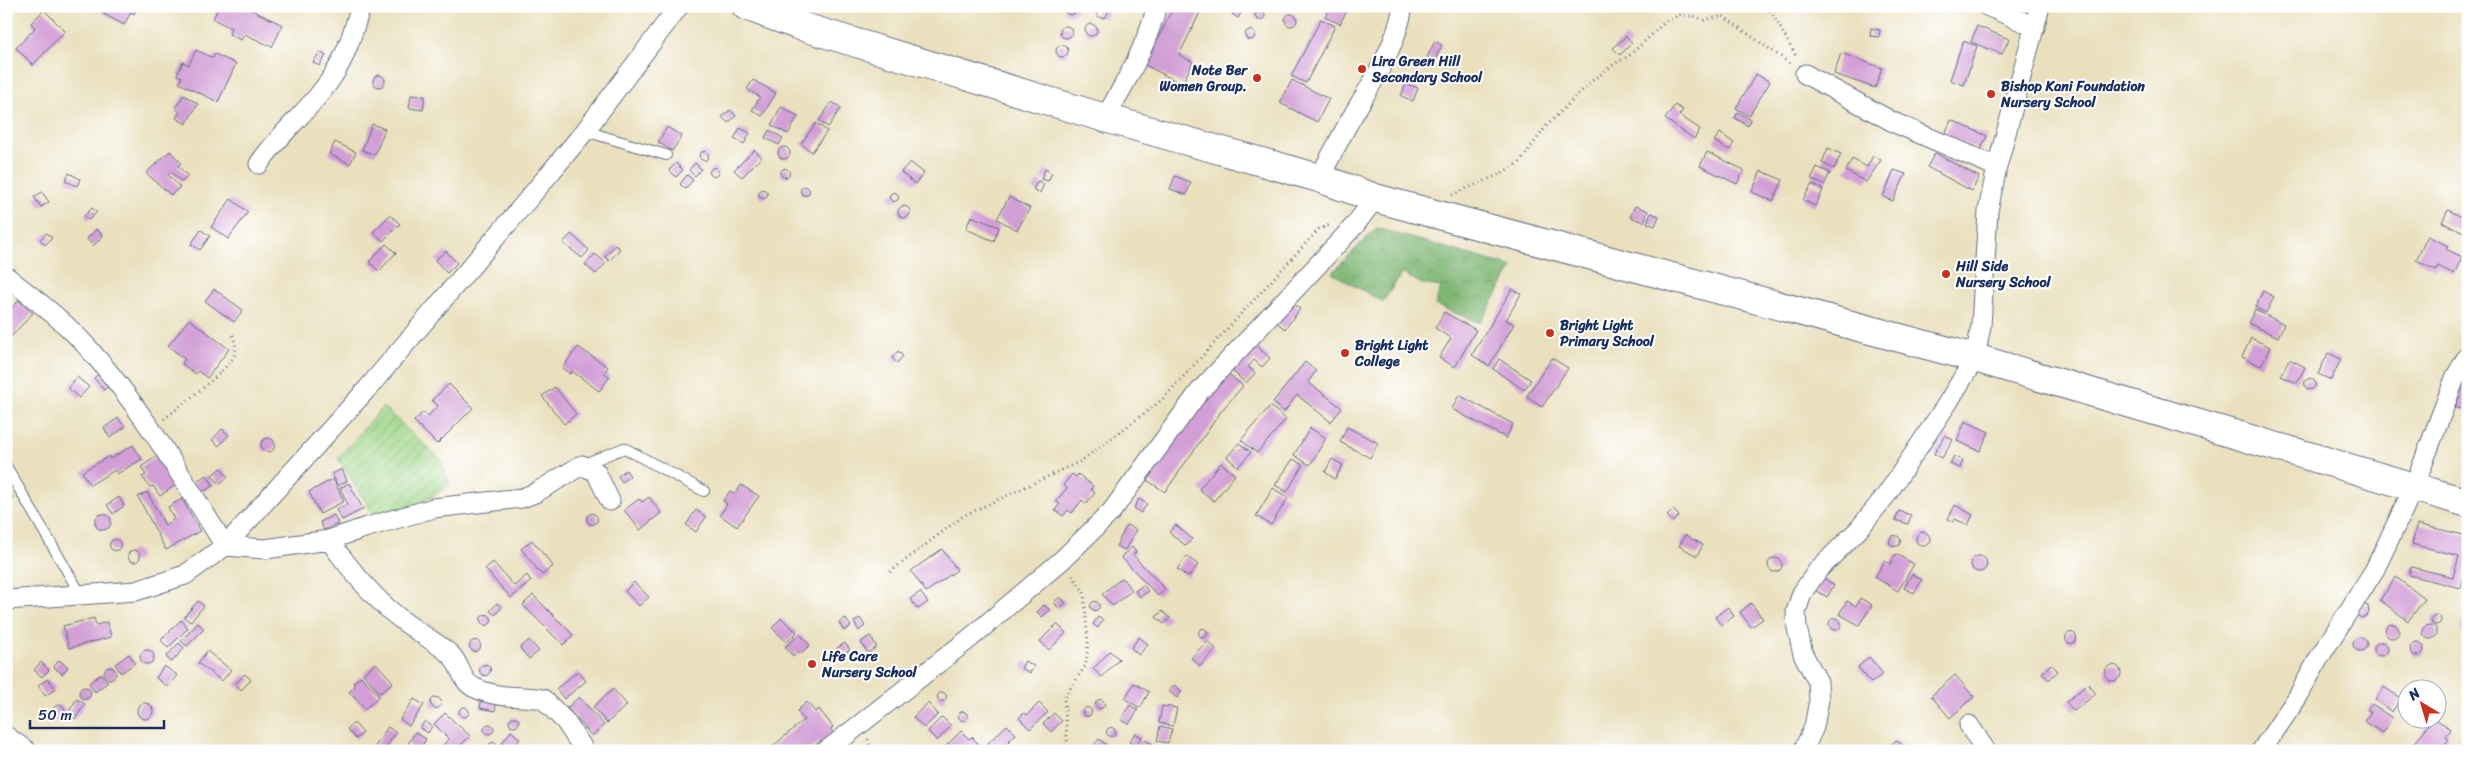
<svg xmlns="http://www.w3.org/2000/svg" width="2474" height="757" viewBox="0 0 2474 757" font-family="Sriracha,sans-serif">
  <defs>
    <pattern id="forest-crowns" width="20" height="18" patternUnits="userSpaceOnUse" patternTransform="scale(1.25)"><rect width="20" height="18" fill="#7fb774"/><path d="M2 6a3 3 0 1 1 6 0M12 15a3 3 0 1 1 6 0" fill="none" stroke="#679562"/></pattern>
    <pattern id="garden-furrows" width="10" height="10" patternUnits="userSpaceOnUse" patternTransform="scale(1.25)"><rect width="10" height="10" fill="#9fd687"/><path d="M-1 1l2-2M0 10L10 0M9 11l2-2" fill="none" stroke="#88b877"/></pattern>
  </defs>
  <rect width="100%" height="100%" fill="#fff"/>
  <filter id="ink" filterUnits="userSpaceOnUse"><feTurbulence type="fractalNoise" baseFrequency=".02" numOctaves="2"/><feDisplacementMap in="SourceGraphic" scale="10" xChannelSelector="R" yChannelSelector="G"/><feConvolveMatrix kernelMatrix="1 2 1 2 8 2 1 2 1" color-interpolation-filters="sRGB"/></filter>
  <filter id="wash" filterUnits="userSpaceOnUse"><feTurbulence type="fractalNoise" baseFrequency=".0096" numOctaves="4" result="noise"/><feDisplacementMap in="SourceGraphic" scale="20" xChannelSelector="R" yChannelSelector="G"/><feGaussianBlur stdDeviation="1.12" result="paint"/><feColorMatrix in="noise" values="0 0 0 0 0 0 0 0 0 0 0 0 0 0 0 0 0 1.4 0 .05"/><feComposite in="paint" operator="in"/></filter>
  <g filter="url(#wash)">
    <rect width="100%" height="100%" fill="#eae0be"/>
    <path fill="url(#forest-crowns)" stroke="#4d7369" d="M1376,228L1513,267L1480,323L1435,305L1441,287L1422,284L1402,273L1383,302L1332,273Z"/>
    <path fill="url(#garden-furrows)" stroke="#5d8272" d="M383,407L441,460L449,485L410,512L375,517L338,458Z"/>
    <g id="blocks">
      <path fill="#d29ed6" d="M1096 12a6 6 0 1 1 12 0a6 6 0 1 1-12 0Z
        M106,6H138L134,14L131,12L124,25L102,13Z
        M219,6H243L283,25L272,47L245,34L241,40L229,34L231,28L213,19Z
        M1065,6H1077L1076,12L1072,15L1067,14L1064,11Z
        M1174,6H1203L1179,55L1193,62L1182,84L1145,65Z
        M1236,6L1243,9L1238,18L1232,14Z
        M1330,6H1349L1340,24L1325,17Z
        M44,10L65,31L33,65L16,48L35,28L31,23Z
        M1255 15a5 5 0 1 1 10 0a5 5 0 1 1-10 0Z
        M1285 20a6 6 0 1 1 12 0a6 6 0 1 1-12 0Z
        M1321,19L1335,26L1306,83L1291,76Z
        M1085 30a6 6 0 1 1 12 0a6 6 0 1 1-12 0Z
        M1060 32a6 6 0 1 1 12 0a6 6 0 1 1-12 0Z
        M1977,26L2009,39L2002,54L1971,42Z
        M1871,28L1880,30L1879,37L1870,36Z
        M1245 35a5 5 0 1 1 10 0a5 5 0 1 1-10 0Z
        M1626,36L1632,43L1620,55L1613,48Z
        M1435,41L1442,45L1435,60L1427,57Z
        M1963,41L1977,46L1964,85L1950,80Z
        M1056 51a6 6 0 1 1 12 0a6 6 0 1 1-12 0Z
        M196,50L213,58L215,54L236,64L218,102L179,83L182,77L177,75L183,62L189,65Z
        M320,52L326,56L319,66L313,62Z
        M1841,53L1882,68L1875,88L1834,74Z
        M1756,74L1770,82L1749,116L1736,108Z
        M373 81a6 6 0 1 1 12 0a6 6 0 1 1-12 0Z
        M753,80L776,93L762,116L752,110L760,97L747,89Z
        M1292,80L1329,99L1317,122L1280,103Z
        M1406,84L1418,88L1413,101L1401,96Z
        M184,95L198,104L186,124L176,118L180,112L175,108Z
        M411,95L425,96L423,110L409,108Z
        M832,102L841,108L828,127L819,121Z
        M1675,105L1683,110L1679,115L1700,129L1694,139L1665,119Z
        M781,107L798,116L788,134L771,125Z
        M730,110L736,116L728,123L722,117Z
        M1738,112L1751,120L1748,126L1735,118Z
        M1951,120L1987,136L1980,151L1945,134Z
        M816,123L827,131L812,152L801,144Z
        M372,124L385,129L375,155L362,150Z
        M667,127L682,136L672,151L658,142Z
        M740,128L750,133L744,144L734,139Z
        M769,130L783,138L779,145L765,138Z
        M1720,133L1734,143L1729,150L1714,141Z
        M335,142L356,152L350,164L329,154Z
        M778 153a6 6 0 1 1 12 0a6 6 0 1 1-12 0Z
        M1828,148L1841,154L1834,169L1822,163Z
        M754,150L762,157L742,177L734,170Z
        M170,151L181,163L178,166L188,176L182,182L171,172L168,175L180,187L171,195L146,173Z
        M699.5 156a4.5 4.5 0 1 1 9 0a4.5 4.5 0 1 1-9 0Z
        M1707,152L1744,170L1737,184L1700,166Z
        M1935,153L1979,177L1972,191L1927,167Z
        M1873,156L1881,160L1866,182L1846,171L1852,159L1867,167Z
        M910,162L924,173L915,184L901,172Z
        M676,163L683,170L676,177L669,170Z
        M695,163L701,169L695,176L689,170Z
        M1817,167L1830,173L1824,185L1811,179Z
        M709.5 172a4.5 4.5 0 1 1 9 0a4.5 4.5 0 1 1-9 0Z
        M780.5 173a4.5 4.5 0 1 1 9 0a4.5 4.5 0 1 1-9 0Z
        M1045,169L1052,173L1048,181L1041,179Z
        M1894,170L1906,174L1893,201L1883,197Z
        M1761,171L1783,180L1773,201L1752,192Z
        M69,173L80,179L77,186L65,181Z
        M687,175L693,180L685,189L680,184Z
        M1175,176L1191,182L1186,195L1170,189Z
        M1038,181L1044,184L1040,193L1033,189Z
        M1812,184L1823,190L1815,206L1803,200Z
        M800.5 191a4.5 4.5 0 1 1 9 0a4.5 4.5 0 1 1-9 0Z
        M758.5 194a4.5 4.5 0 1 1 9 0a4.5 4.5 0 1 1-9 0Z
        M42,192L49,202L41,207L34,197Z
        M889.5 197a4.5 4.5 0 1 1 9 0a4.5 4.5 0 1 1-9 0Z
        M1009,197L1030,208L1017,230L997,219Z
        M231,199L248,212L228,239L211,227Z
        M898 212a6 6 0 1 1 12 0a6 6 0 1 1-12 0Z
        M1635,206L1648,211L1644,222L1630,217Z
        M92,208L97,212L89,220L84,216Z
        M2448,210L2468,220V234L2442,222Z
        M1651,213L1659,216L1655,226L1647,223Z
        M390,215L400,224L383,241L373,232Z
        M971,216L999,227L994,241L966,229Z
        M96,229L103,236L93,246L87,239Z
        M201,230L210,236L200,250L191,244Z
        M47,233L52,238L45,245L40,239Z
        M571,234L589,250L582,258L563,243Z
        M2428,236L2448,246L2446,249L2462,257L2454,274L2438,266L2436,270L2416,260Z
        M386,244L396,253L379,271L369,262Z
        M615,245L620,249L609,261L605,257Z
        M446,251L457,263L447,273L435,260Z
        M595,254L606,263L596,274L585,265Z
        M214,289L243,310L234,322L205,301Z
        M1512,289L1521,294L1506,320L1514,324L1489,366L1472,355Z
        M2263,291L2274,297L2266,313L2255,307Z
        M19,300L33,313L6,342V314Z
        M1290,301L1300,309L1285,329L1275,321Z
        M2255,310L2284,324L2278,337L2248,323Z
        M1444,312L1476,330L1455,367L1439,358L1451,338L1435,328Z
        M189,319L229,349L207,378L198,371L196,374L182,364L185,359L168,346Z
        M2251,338L2270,347L2261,366L2242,357Z
        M1253,343L1270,358L1262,367L1254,360L1248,367L1255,373L1246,383L1230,369Z
        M578,347L608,367L604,373L610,377L599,391L572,371L570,374L562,368Z
        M898,351L903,356L897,363L892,358Z
        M2328,353L2341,359L2331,380L2318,374Z
        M1552,358L1568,368L1542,407L1526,397Z
        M1499,359L1531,380L1524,390L1493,369Z
        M2289,359L2305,367L2297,383L2281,376Z
        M1305,362L1316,371L1308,382L1342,408L1331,422L1297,395L1284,412L1273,402Z
        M102,371L113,382L104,390L94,378Z
        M1226,372L1243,386L1222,410L1165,492L1147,480L1204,398Z
        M77,377L89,387L79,398L68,388Z
        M2304.5 384a5.5 5.5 0 1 1 11 0a5.5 5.5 0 1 1-11 0Z
        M449,384L473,408L437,444L414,421L423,412L428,416L438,406L432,400Z
        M2464,384L2468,386L2467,411L2455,407Z
        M555,387L576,414L564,424L542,396Z
        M1459,395L1513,424L1506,438L1452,409Z
        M1270,406L1286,419L1257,453L1241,440Z
        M118,418L125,427L110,438L104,428Z
        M1965,421L1989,432L1980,451L1957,441Z
        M1347,427L1378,443L1370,458L1340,442Z
        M1310,428L1326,438L1310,465L1294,455Z
        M222,429L229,435L219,446L212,440Z
        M1945,435L1953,440L1942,458L1934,454Z
        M261 445a7 7 0 1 1 14 0a7 7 0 1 1-14 0Z
        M1239,443L1251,452L1238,467L1227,457Z
        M133,445L142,459L117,474L115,470L90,485L82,472L109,456L110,459Z
        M157,456L177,484L160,496L153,486L150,487L142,477L146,475L141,467Z
        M1954,456L1963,460L1960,468L1950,464Z
        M1293,459L1303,465L1287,492L1275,485Z
        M1332,459L1343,465L1335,479L1325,472Z
        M1221,463L1235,475L1214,501L1199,489Z
        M221,468L228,477L219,484L212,475Z
        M342,469L347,481L338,486L332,474Z
        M626,470L630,476L622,482L618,476Z
        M1072,474L1076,477L1078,474L1093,486L1091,489L1095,493L1086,504L1082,500L1072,513L1068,510L1063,516L1055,510L1060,504L1056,501L1067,488L1063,485Z
        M206,475L214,485L201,493L194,483Z
        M333,479L344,501L320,514L309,492Z
        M6,482L13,498L6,501Z
        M349,483L363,509L342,520L336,510L348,504L340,488Z
        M741,485L759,496L737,527L720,515L727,504L723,501L730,491L735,494Z
        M1273,488L1288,498L1271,525L1256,516Z
        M147,492L165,525L174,519L168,507L182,499L200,531L166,550L138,497Z
        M119,497L124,506L113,514L107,505Z
        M649,497L661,513L640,530L624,510L639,499L642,502Z
        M1139,499L1147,504L1141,513L1134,508Z
        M1955,505L1973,515L1968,525L1955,519L1954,522L1948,519Z
        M696,510L706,517L696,532L686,525Z
        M1673,510L1679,516L1673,522L1667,516Z
        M1899,511L1911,515L1908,524L1895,520Z
        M586.5 519a5.5 5.5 0 1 1 11 0a5.5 5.5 0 1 1-11 0Z
        M95 522a8 8 0 1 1 16 0a8 8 0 1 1-16 0Z
        M334,515L338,524L324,530L320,522Z
        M2417,524L2468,536V560L2461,588L2409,575L2411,567L2453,577L2459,556L2412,544Z
        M1127,525L1136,530L1125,550L1116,546Z
        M1176,525L1192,539L1186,546L1169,532Z
        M1916 539a7 7 0 1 1 14 0a7 7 0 1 1-14 0Z
        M1685,535L1703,545L1697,556L1679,546Z
        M1889.5 541a5.5 5.5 0 1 1 11 0a5.5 5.5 0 1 1-11 0Z
        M109.5 545a5.5 5.5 0 1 1 11 0a5.5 5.5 0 1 1-11 0Z
        M532,540L553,566L542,575L521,549Z
        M1132,547L1136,552L1133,555L1165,589L1158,596L1121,557Z
        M942,549L957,570L926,592L911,571Z
        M128 556a6 6 0 1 1 12 0a6 6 0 1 1-12 0Z
        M1896,554L1914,564L1898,591L1875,577L1885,561L1890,564Z
        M1187,556L1198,565L1188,577L1177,569Z
        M1971 564a8 8 0 1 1 16 0a8 8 0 1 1-16 0Z
        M1768 565a7 7 0 1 1 14 0a7 7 0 1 1-14 0Z
        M493,562L514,586L527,575L531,581L511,598L485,569Z
        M1912,574L1922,580L1914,593L1904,588Z
        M1819,575L1834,585L1827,597L1811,588Z
        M2396,577L2425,599L2408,621L2380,600Z
        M1122,578L1132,590L1113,606L1102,594Z
        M634,582L649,597L639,606L625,591Z
        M1143,585L1148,591L1140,597L1135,591Z
        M920,592L928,602L918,609L910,599Z
        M533,595L573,635L563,645L523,605Z
        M1060,597L1066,603L1059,609L1054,602Z
        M1860,598L1872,605L1859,625L1839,614L1847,601L1856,606Z
        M198,601L204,606L190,622L184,617Z
        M1090.5 606a4.5 4.5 0 1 1 9 0a4.5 4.5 0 1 1-9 0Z
        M497,603L502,607L495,615L490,611Z
        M1751,603L1763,619L1751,627L1740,612Z
        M2363,604L2368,606L2369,612L2367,616L2361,618L2357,615Z
        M1044,605L1050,610L1042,617L1037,612Z
        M1728,607L1734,616L1721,625L1715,617Z
        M1162,611L1170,618L1164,624L1156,617Z
        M480.5 620a5.5 5.5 0 1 1 11 0a5.5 5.5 0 1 1-11 0Z
        M2431 620a5 5 0 1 1 10 0a5 5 0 1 1-10 0Z
        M1098,617L1103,620L1098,628L1093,624Z
        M2468,617V635L2460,630Z
        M94,618L96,625L107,622L111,637L69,648L63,626Z
        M781,618L797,632L787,642L772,628Z
        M845,618L851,626L844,631L839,623Z
        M860,618L865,626L859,631L854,622Z
        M1829 624a6 6 0 1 1 12 0a6 6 0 1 1-12 0Z
        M181,620L188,628L168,648L161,640Z
        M198,623L204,629L187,646L181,641Z
        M1057,624L1066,633L1049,650L1040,641Z
        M2385 631a7 7 0 1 1 14 0a7 7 0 1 1-14 0Z
        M2423 632a7 7 0 1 1 14 0a7 7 0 1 1-14 0Z
        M1198.5 633a4.5 4.5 0 1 1 9 0a4.5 4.5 0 1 1-9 0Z
        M2065.5 638a5.5 5.5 0 1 1 11 0a5.5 5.5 0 1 1-11 0Z
        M800,634L810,645L800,654L798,651L793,656L785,647Z
        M870,636L877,647L868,653L861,642Z
        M1139,637L1148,644L1139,655L1131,648Z
        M2353 644a7 7 0 1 1 14 0a7 7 0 1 1-14 0Z
        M529,640L539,651L529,659L520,648Z
        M469.5 646a5.5 5.5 0 1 1 11 0a5.5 5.5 0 1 1-11 0Z
        M1207,641L1216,649L1200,666L1191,658Z
        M2374 649a7 7 0 1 1 14 0a7 7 0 1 1-14 0Z
        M2410 649a7 7 0 1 1 14 0a7 7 0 1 1-14 0Z
        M179,643L184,648L172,662L166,657Z
        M845,643L850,650L842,655L837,648Z
        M140 657a7 7 0 1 1 14 0a7 7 0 1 1-14 0Z
        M207,651L231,670L222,681L198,663Z
        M1110,651L1119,659L1102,677L1093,669Z
        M129,654L135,663L121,673L115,664Z
        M1869,657L1883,674L1871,683L1858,667Z
        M59,660L68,667L62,674L54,667Z
        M1025,661L1034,666L1030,673L1021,668Z
        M41,662L49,670L42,677L34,670Z
        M376,663L393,682L380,693L363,674Z
        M2051,664L2058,671L2049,680L2042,673Z
        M479.5 670a5.5 5.5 0 1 1 11 0a5.5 5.5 0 1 1-11 0Z
        M2105 673a8 8 0 1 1 16 0a8 8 0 1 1-16 0Z
        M164,666L177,675L168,687L156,678Z
        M104 673a6 6 0 1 1 12 0a6 6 0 1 1-12 0Z
        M578,671L586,681L564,699L556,689Z
        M101,674L108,682L95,692L89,683Z
        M245,674L251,680L241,690L235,684Z
        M1955,675L1974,697L1950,718L1931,696Z
        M361,676L379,696L365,709L349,692L355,686L353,683Z
        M48,679L56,689L45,696L38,685Z
        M1134,683L1149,692L1140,708L1125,699Z
        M2088,684L2096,694L2074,711L2066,702Z
        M1174,685L1182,691L1177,698L1169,691Z
        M79 693a6 6 0 1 1 12 0a6 6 0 1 1-12 0Z
        M2384,687L2401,698L2392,712L2375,700Z
        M613,689L627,705L607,723L593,707Z
        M937.5 697a4.5 4.5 0 1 1 9 0a4.5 4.5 0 1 1-9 0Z
        M482,696L497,700L495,711L480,708Z
        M579,697L604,725L592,736L567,708Z
        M430.5 703a5.5 5.5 0 1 1 11 0a5.5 5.5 0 1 1-11 0Z
        M77,699L85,704L75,719L67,714Z
        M414,699L424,705L409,726L400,719Z
        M1095.5 704a4.5 4.5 0 1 1 9 0a4.5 4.5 0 1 1-9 0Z
        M807,702L815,712L819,709L833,727L830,729L835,735L824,744L821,740L808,751H767L804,720L797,711Z
        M928,703L938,714L924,728L913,717Z
        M1039,703L1048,712L1030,729L1019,718L1024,713L1027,715Z
        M137 711a8 8 0 1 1 16 0a8 8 0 1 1-16 0Z
        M2372,704L2392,718L2382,733L2364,721L2371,712L2367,710Z
        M53 711a6 6 0 1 1 12 0a6 6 0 1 1-12 0Z
        M1130,705L1138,710L1129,724L1121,720Z
        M1162,706L1177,708L1173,726L1159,723Z
        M459 712a5 5 0 1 1 10 0a5 5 0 1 1-10 0Z
        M1082.5 712a4.5 4.5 0 1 1 9 0a4.5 4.5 0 1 1-9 0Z
        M958.5 716a4.5 4.5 0 1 1 9 0a4.5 4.5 0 1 1-9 0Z
        M445,713L470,736L455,751H437L449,739L434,724Z
        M1054,713L1062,721L1051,732L1043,724Z
        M942,717L951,726L937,741L928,731Z
        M509 722a5 5 0 1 1 10 0a5 5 0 1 1-10 0Z
        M2432,720H2437L2451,729L2446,737L2449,739L2441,751H2413L2416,746L2414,744Z
        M425,721L432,726L428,733L420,728Z
        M354,723L363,733L356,739L347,729Z
        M484 729a5 5 0 1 1 10 0a5 5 0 1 1-10 0Z
        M1007,725L1016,734L999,751H995L988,743Z
        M1160,726L1172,729L1168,743L1157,741Z
        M388,727L396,733L383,751H372Z
        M1106.5 732a4.5 4.5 0 1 1 9 0a4.5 4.5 0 1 1-9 0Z
        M511,731L520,739L511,750L502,743Z
        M961,731L969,739L972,737L985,751H951L946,746Z
        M415,732L426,739L419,751L408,744Z
        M1135,733L1142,737L1136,746L1129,742Z
        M1099,739L1107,745L1102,751H1089Z
        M1144,740L1152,744L1149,751L1139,749Z
        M1896,740L1902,745L1897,751H1888L1886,750Z
        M488.5 747a4.5 4.5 0 1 1 9 0a4.5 4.5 0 1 1-9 0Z"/>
    </g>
  </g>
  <g filter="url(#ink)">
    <use href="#blocks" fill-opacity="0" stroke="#636d80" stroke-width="1"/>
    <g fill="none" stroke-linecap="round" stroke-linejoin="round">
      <defs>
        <path id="lane" d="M585,131L666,155
          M582,465L624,448L704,491
          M6,466L81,595"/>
        <path id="street" d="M1987,6L2035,27
          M1805,74L1895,123L1997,167
          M1105,118C1127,80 1145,49 1157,6
          M259,164C281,131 315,106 336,71C348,51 354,28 361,6
          M1319,178C1329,160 1338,142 1348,124C1369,86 1396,50 1403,6
          M6,276C34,299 65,321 89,349C143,409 182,478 225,546L265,549L329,540C349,568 371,596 398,617C415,631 435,641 451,655C461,665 461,682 475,688C498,699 519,695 543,699L565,721L585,751
          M329,540L364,528L434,508L522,498L535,493L582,465L596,472L610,501
          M6,600L136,591L185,575L225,546L368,388L525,203L585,131L679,6
          M1969,725L1986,751
          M6,736L27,751
          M826,751L969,639L1062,560L1111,512L1199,392L1355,225L1375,198
          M1803,751L1814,727L1819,700L1818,682L1803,654L1797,628L1796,612L1802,593L1818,570L1859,529L1887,494L1947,404L1975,358L1981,326L1988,211L1997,167L2040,6
          M2261,751L2297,698L2319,658L2375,569L2414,487L2455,378L2468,355"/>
        <path id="secondary" d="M746,6L797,25L1105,118L1319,178L1375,198L1975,358L2468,503"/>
      </defs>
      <use href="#lane" stroke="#636d80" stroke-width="12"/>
      <use href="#street" stroke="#636d80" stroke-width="21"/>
      <use href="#secondary" stroke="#636d80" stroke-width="30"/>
      <path stroke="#636d80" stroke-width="3" stroke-dasharray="1 4" stroke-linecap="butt" d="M1768,6L1797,58
        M1452,195L1500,174L1520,162L1547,125L1592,81L1616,63L1629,56L1666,21L1680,15L1694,16L1704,20L1723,16L1792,65
        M164,419C179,407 227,371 234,356C237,348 235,341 232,333
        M890,572L963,516L1081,461L1162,400L1297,253L1319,229L1330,225
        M868,739L871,751
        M1068,751L1064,697L1086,665L1088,643L1084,592L1072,575"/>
      <use href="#lane" stroke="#fff" stroke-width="10"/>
      <use href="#street" stroke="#fff" stroke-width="19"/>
      <use href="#secondary" stroke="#fff" stroke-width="28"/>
    </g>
  </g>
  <g fill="#c8321e" stroke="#fff" stroke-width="2">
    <circle cx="1362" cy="69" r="5"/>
    <circle cx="1257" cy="78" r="5"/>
    <circle cx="1991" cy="94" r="5"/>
    <circle cx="1946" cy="274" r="5"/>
    <circle cx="1550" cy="333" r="5"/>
    <circle cx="1345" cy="353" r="5"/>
    <circle cx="812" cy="664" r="5"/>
  </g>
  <g text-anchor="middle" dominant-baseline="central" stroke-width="4" stroke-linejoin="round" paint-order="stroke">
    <g font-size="14" font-weight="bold" fill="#1b2f5e" stroke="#fff" text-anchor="start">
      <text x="1372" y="61">Lira Green Hill<tspan x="1372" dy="16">Secondary School</tspan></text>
      <text x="1247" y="70" text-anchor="end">Note Ber<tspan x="1247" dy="16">Women Group.</tspan></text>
      <text x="2001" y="86">Bishop Kani Foundation<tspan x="2001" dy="16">Nursery School</tspan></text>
      <text x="1956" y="266">Hill Side<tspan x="1956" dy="16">Nursery School</tspan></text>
      <text x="1560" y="325">Bright Light<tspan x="1560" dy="16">Primary School</tspan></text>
      <text x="1355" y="345">Bright Light<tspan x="1355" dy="16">College</tspan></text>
      <text x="822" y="656">Life Care<tspan x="822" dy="16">Nursery School</tspan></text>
    </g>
  </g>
  <rect width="2474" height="757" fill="none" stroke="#fff" stroke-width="25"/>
  <g transform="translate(2422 704) rotate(322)"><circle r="24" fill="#ffffff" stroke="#a4acbf"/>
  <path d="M0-4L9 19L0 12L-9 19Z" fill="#c8321e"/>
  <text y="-8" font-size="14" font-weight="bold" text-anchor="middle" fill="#1b2f5e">N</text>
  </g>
  <path d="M30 720v8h134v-8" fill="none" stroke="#1b2f5e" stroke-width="2.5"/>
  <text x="38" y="720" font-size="15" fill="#1b2f5e" stroke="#ffffff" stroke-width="4" paint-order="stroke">50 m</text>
</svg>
